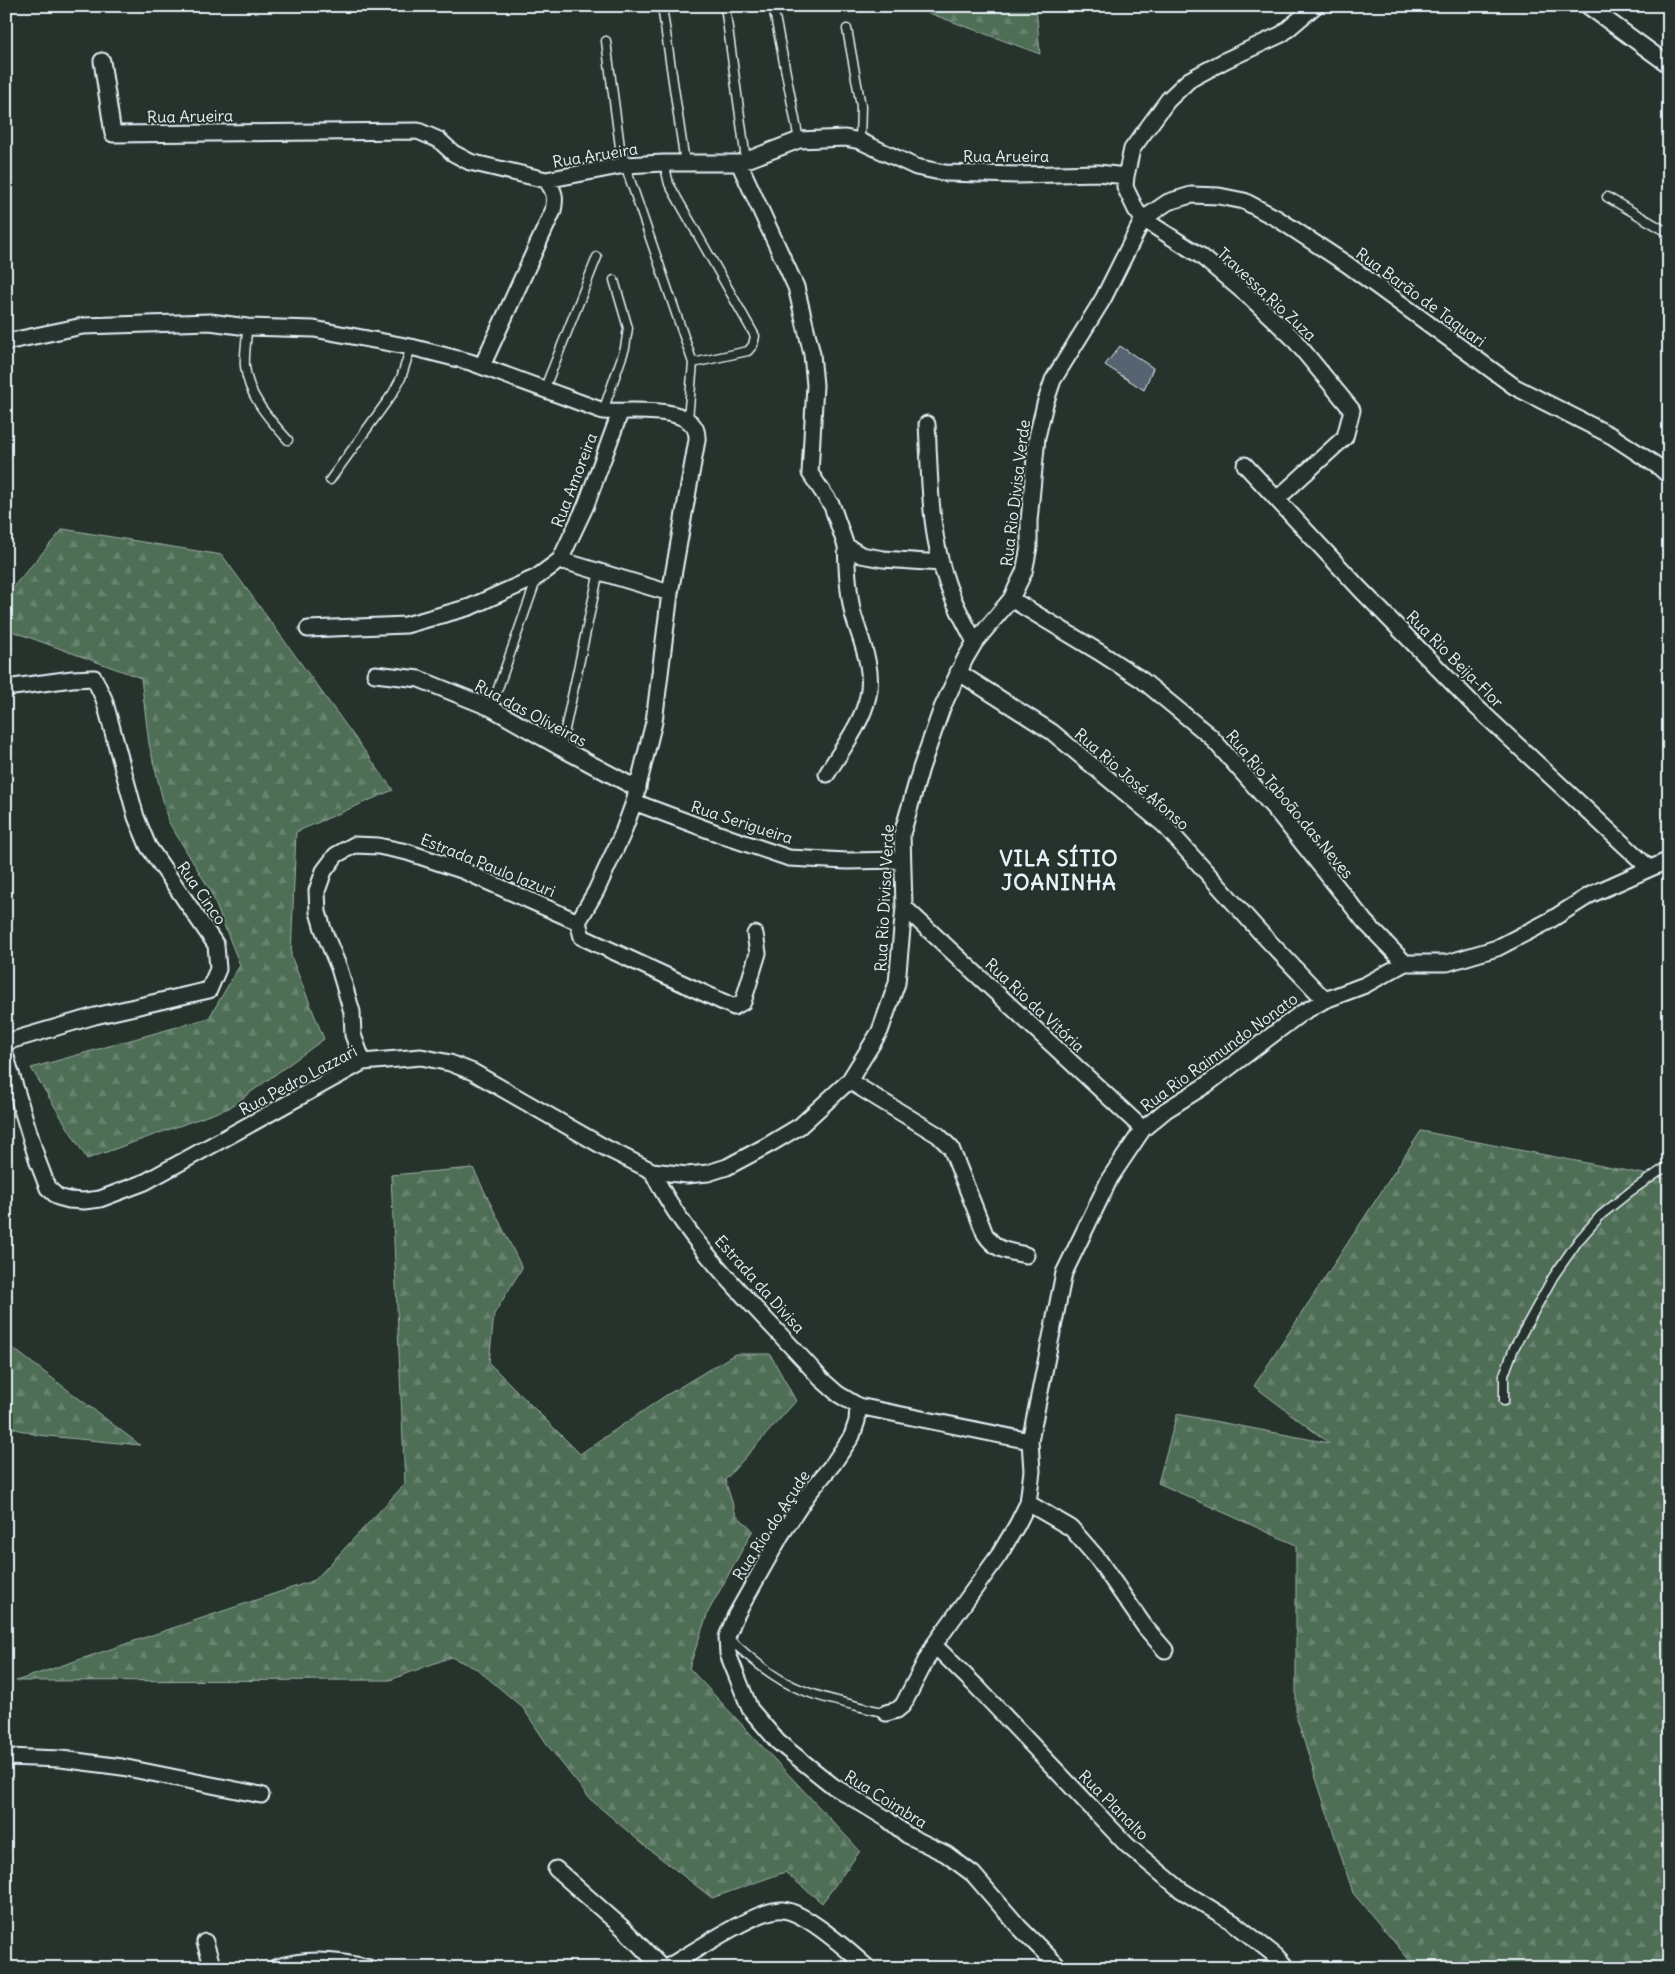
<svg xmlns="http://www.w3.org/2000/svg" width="1675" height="1974" viewBox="0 0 1675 1974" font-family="Delius,sans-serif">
  <defs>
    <pattern id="forest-firs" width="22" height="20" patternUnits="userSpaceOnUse" patternTransform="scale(1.25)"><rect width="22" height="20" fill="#4f6e56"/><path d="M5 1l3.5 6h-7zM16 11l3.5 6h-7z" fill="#68836f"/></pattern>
  </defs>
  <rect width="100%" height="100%" fill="#26332d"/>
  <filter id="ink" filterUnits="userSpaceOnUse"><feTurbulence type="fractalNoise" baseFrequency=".02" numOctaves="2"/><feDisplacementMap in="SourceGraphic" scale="10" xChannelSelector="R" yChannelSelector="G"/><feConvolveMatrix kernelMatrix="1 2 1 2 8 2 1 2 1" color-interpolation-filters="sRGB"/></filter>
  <g filter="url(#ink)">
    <path fill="url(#forest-firs)" stroke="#9cb0a7" d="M910,6H1036L1040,54Z
      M63,529L222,555L393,790L296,832L291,956L324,1039L229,1108L87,1159L31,1068L209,1018L240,965L210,890L168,821L149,744L141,678L6,629V595Z
      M1421,1131L1669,1179V1968H1416L1353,1893L1296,1716V1545L1158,1483L1177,1414L1329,1443L1254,1386Z
      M473,1168L522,1268L494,1314L489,1363L580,1454L665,1396L735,1354H770L796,1401L725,1480L736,1515L753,1530L708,1612L689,1668L860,1851L822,1903L785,1872L712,1898L645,1846L590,1799L549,1747L523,1708L477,1669L451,1657L390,1680L16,1681L315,1580L405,1484L391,1175Z
      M6,1343L140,1445L37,1435L6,1426Z"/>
    <path fill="#576471" stroke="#e8f1f8" d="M1120,346L1153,368L1144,390L1105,365Z"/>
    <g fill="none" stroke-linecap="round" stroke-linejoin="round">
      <defs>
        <path id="lane" d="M662,6L685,163
          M725,6L746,160
          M773,6L799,140
          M847,29L861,106L860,141
          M606,41L620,147L625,165L693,363L688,419
          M664,163L669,184L755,336L753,345L748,351L693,363
          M1607,197L1669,233
          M247,327C247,340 244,354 245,366C248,396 269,419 288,440
          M544,390L597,257
          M603,411L625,348L628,328L614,280
          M330,480L393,393L401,378L411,347
          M491,708L537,578
          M561,748L599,571
          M1504,1401V1375L1514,1348L1553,1277L1578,1241L1601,1215L1631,1191L1669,1165
          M728,1638C745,1653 762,1669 783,1681C813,1698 852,1704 886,1713"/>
        <path id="street" d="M1588,6L1669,65
          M102,61L113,134L418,131L439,140L453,153L470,162L546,180L625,165L664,163H739L799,140L845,138L860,141L916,167L945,173L1018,175L1098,173L1126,176
          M739,163L796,287L812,354L815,385L810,473L832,506L846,546L861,555L883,559L941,563
          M1143,219L1168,202L1191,195L1219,196L1244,201L1278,219L1348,265L1515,387L1612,436L1659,467L1669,476
          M6,342L83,326L210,322L247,327L314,329L411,347L470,362L603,411C627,413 700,402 697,440L670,593L654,722L634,802L622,835L596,891L578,922L582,937L734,1007L743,1002L758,953L755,934
          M482,366L553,211C556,197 555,192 546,180
          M927,424C930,476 929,533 947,583C954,604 965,623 975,642
          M1245,465L1361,590L1471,702L1649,868
          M1277,499L1345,437L1352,410L1292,337L1253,300L1201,256L1143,219L1136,210L1125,187L1126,176L1132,149L1168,100L1189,80L1226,60L1282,34L1315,6
          M560,560L670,593
          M1011,599L1099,652L1142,680L1210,736L1280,815L1365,922L1405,963
          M308,629L406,625L470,607L537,577L560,560L586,505L620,413
          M958,672L1052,732L1164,825L1260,932L1325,1000
          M375,674L419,679L491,708L561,748L638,789
          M6,688L72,679L94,678L104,699L136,817L148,846L216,945L218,969L209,990L95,1016L6,1042
          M827,774C841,750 862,724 868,696C874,668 861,641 853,614C848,592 847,569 846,546
          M634,802L730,838L789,858L847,861L902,860
          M904,907L1143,1129
          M6,1057L38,1162L48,1188L58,1197L69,1200L84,1201L100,1199L145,1182L363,1062L421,1057L450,1063L473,1072L604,1147L652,1171L687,1175L708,1173L727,1167L770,1144L800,1126L849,1081L880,1031L897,983L904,907L902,834L921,768L942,708L965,659L975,642L1011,599L1024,572L1029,547V521L1037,437L1045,404L1053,380L1103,299L1143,219
          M363,1062L353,1035L352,1012L339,968L323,929L318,912L317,891L324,871L336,855L354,845L378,846L407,852L464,871L578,922
          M849,1081L938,1135L951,1148L985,1234C996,1251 1007,1251 1026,1255
          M652,1171C691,1251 763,1313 821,1379L838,1394L858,1406L1030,1441
          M858,1406L857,1421L852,1436L833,1464L808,1494L781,1535L735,1617L727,1637L728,1654L750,1709L778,1742L833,1786L887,1819L907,1835L946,1854L973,1874L1019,1927L1060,1968
          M1028,1503L1071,1528L1098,1559L1145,1627L1165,1650
          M934,1645L976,1686L1127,1845L1181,1890L1234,1923L1276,1956L1287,1968
          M886,1713L897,1710L903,1705L934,1645L999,1555L1017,1525L1028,1503L1032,1471L1030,1441L1064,1273L1110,1178L1143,1129L1166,1110L1206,1085L1300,1014L1325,1000L1365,985L1405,963H1447L1497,948L1549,921L1590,895L1669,860
          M6,1757L61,1759L122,1767L261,1795
          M556,1869L624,1929L662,1968
          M205,1942L213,1968
          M275,1968C305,1957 338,1960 369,1968
          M666,1968C689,1955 759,1907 783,1910C806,1912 850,1952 868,1968"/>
      </defs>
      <use href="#lane" stroke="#e8f1f8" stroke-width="11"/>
      <use href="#street" stroke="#e8f1f8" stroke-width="19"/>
      <use href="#lane" stroke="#26332d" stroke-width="8"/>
      <use href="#street" stroke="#26332d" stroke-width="15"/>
    </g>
  </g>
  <g text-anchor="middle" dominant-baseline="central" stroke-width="4" stroke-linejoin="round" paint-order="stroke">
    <g font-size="16" fill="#e8f1f8" stroke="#26332d">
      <text transform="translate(190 116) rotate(-1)">Rua Arueira</text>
      <text transform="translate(595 155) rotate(-9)">Rua Arueira</text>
      <text x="1006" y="156">Rua Arueira</text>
      <text transform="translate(1267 294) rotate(43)">Travessa Rio Zuza</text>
      <text transform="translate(1421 297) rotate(36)">Rua Barão de Taquari</text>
      <text transform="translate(574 480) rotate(-69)">Rua Amoreira</text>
      <text transform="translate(1015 493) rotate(-83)">Rua Rio Divisa Verde</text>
      <text transform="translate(1455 659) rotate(45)">Rua Rio Beija-Flor</text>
      <text transform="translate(531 713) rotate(28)">Rua das Oliveiras</text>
      <text transform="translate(1132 779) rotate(41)">Rua Rio José Afonso</text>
      <text transform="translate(1290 804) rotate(50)">Rua Rio Taboão das Neves</text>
      <text transform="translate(742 822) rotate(18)">Rua Serigueira</text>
      <text transform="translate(488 865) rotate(22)">Estrada Paulo lazuri</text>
      <text transform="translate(202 893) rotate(55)">Rua Cinco</text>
      <text transform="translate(884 898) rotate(-87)">Rua Rio Divisa Verde</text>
      <text transform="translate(1035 1005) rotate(43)">Rua Rio da Vitória</text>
      <text transform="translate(1219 1052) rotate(-36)">Rua Rio Raimundo Nonato</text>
      <text transform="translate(298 1080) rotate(-28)">Rua Pedro Lazzari</text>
      <text transform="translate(760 1284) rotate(48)">Estrada da Divisa</text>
      <text transform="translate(771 1525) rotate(-57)">Rua Rio do Açude</text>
      <text transform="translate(886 1799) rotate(32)">Rua Coimbra</text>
      <text transform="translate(1114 1805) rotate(45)">Rua Planalto</text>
    </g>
    <g font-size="21" font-weight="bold" letter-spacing="1" fill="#e8f1f8" stroke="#26332d">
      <text x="1059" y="858">VILA SÍTIO<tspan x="1059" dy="24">JOANINHA</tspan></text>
    </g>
  </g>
  <rect width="1675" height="1974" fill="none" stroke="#26332d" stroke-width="25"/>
  <rect x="12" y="12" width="1650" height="1949" fill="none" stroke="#e8f1f8" stroke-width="2" filter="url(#ink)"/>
</svg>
